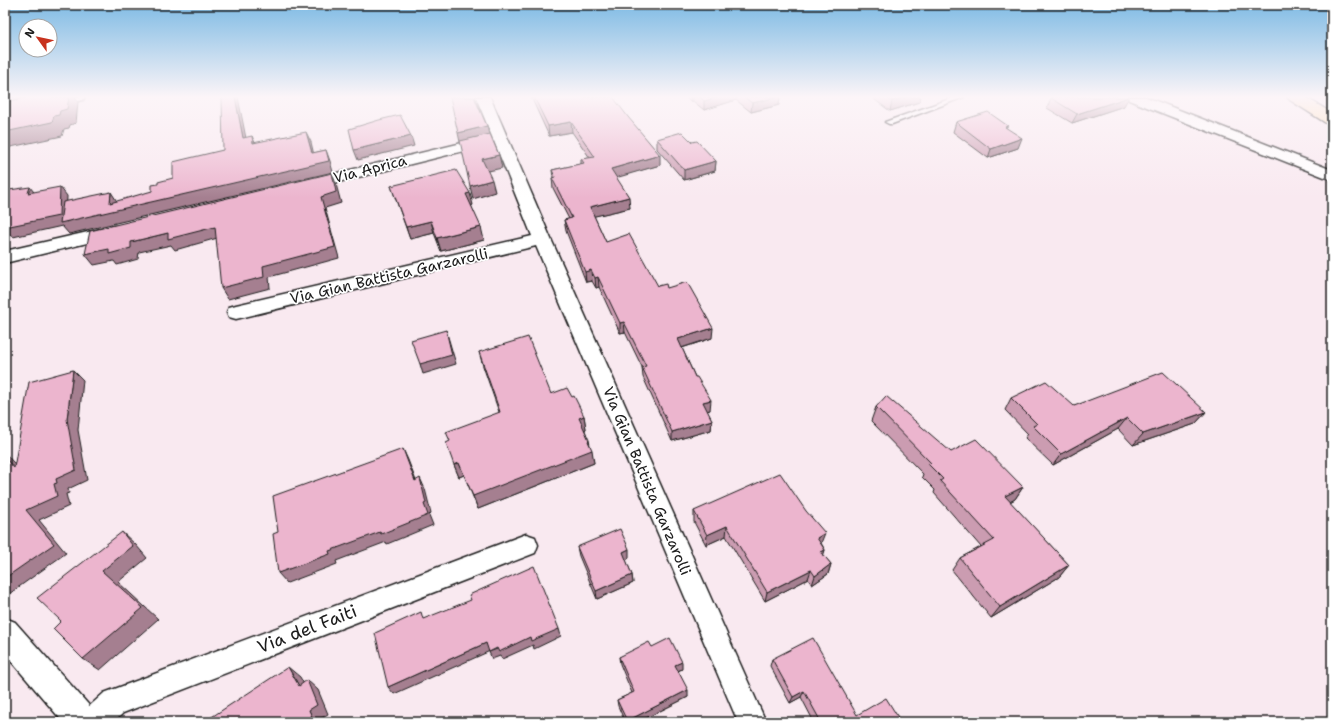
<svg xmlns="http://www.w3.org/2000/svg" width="1337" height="727" viewBox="0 0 1337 727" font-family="'Shantell Sans',sans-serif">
  <rect width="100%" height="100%" fill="#f9e9f0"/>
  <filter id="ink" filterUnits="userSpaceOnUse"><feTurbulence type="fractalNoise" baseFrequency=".025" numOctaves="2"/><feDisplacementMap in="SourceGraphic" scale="8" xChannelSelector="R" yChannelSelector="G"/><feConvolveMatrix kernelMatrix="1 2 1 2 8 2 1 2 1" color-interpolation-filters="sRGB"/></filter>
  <g filter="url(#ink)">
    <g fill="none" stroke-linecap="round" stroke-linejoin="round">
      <defs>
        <path id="service" d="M955,97H964L892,124H889L885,122Z"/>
        <path id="minor" d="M59,97H85L83,100L78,101L5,116V108Z
          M476,97H490L551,239L766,722H738L536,246L236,319L229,317L227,312L229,307L236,305L532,236L494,141L492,144L306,190L300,188L298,185L300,182L487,137L493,139Z
          M1127,97H1146L1332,170V180L1129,100Z
          M114,226L120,227L122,231L120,235L5,263V251Z
          M526,534L535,537L538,545L535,553L123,713L114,722H79L83,712L104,693Z"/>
        <path id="tertiary" d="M5,618L15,622L94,711L99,722H63L5,654Z"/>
        <path id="primary" d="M1287,97H1305L1332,113V125L1326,123L1290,100Z"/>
      </defs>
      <use href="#service" stroke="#1c1c1c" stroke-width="3"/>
      <use href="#minor" stroke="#1c1c1c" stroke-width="3"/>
      <use href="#tertiary" stroke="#1c1c1c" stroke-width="3"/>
      <use href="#primary" stroke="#1c1c1c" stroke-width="3"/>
      <use href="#service" fill="#fff" fill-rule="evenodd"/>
      <use href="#minor" fill="#fff" fill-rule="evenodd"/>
      <use href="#tertiary" fill="#fff" fill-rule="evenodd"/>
      <use href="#primary" fill="#fedbac" fill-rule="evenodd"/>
    </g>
    <path fill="#cb9cb1" stroke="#1c1c1c" d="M531,97H613L660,165L616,177L630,208L594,216L606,242L658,286L667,288L712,338L682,348L710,410L707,411L712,420L711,430L672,441L643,377L642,367L625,332L620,333L599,287L596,288L592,281L586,282L566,231L564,220L569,219L553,188L552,178H553L552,170L581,164V159L590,158L572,132L549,136Z
      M686,97H780L779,105L751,112L736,100L704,110L693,101H690Z
      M871,97H921L919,102L890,111Z
      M1051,98L1124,106L1072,123L1047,108Z
      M956,122L1007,128L1018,148L988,158L953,132Z
      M657,139L692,142L716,161L715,171L684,180L657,149Z
      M391,186L473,205H471L484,240L441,251L434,233L410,239Z
      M479,352L551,394L584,416L586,429L585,430L590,446L594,463L478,509L464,475L459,477L454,465L499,412L483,366Z
      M1011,398L1074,406L1206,412L1195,424L1133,445L1118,429L1053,465L1025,438L1028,434L1005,410Z
      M876,407L951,452L1023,487L1015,499L1010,502L1069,565L1059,577L991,618L952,570L960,558L981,547L934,493L935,490L922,477L923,474L871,421Z
      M694,511L821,543L825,550L823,555L831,564L828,574L812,585L808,579L765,601L726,536L706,545L694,522Z
      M577,547L629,558L626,560L632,575L633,583L597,599L579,556Z
      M652,647L682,669L678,671L688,697L638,722H625L618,706L617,700L632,693L620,664L619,657Z
      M772,659L857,715L901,722H814L801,697L790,703L770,666Z"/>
    <path fill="#a57f90" stroke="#1c1c1c" d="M5,97H53L5,102Z
      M69,97H75L78,102L76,123L70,125L69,128L64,129L62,136L6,148L5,147V132L60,111Z
      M235,97H238L248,149L243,138Z
      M691,97H693V101H690Z
      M718,97H736V100L704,110V101Z
      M778,97H780L779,105L751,112L752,103Z
      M907,97H921L919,102L890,111L892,101Z
      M1129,97L1124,106L1072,123L1077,114Z
      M571,122L572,132L549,136L548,126Z
      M487,126L489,135L460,142L458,133Z
      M306,132L311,142L316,164L312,153Z
      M252,136L257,147L253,143Z
      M411,136L414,146L358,160L354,150Z
      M1022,138L1018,148L988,158L991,149Z
      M326,150L330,161L333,172L69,234L62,226L13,237L12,235L5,237V226L60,187L67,196L66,222L110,203L111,192L118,203Z
      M499,155L502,168L484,172L482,159Z
      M660,155V165L612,179L611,169Z
      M716,161L715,171L684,180V170Z
      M332,173L336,184L341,203L325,208L339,258L269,277L270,288L228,299L221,288L263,266L321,197Z
      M492,180L495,192L473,199L470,186Z
      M30,187L37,196L28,193Z
      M470,193L473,205L469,206L466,194Z
      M629,197L630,208L591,217L590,207Z
      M431,221L434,233L410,239L406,227Z
      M215,227L221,237L175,250L171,245L139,252L138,259L117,265L114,261L94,265L85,254L131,242L168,233Z
      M481,227L484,240L441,251L437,238Z
      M591,270L592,281L586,282L585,272Z
      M598,277L599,287L596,288L595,278Z
      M624,322L625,332L620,333V323Z
      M713,328L712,338L678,349V339Z
      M446,330L456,364L423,374L420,364Z
      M73,370L83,380L78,430L87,480L68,489L69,493L66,494L69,506L39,520L66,553L9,594L5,592V578L26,510L54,484L56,479L67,419Z
      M711,400L710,410L703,412V402Z
      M1206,412L1195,424L1133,445L1143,434Z
      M584,416L586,429L581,431L579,418Z
      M1127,418L1118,429L1053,465L1061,454Z
      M712,420L711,430L672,441V432Z
      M589,440L591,451L592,450L594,463L478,509L473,496Z
      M403,449L408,460L420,491L415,481Z
      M5,453L27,478L14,468L5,458Z
      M459,463L464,475L459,477L454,465Z
      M420,478L425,489L431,513L429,515L433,525L387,544L386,542L336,561L337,564L287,583L278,573L329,551L424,504Z
      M1023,487L1015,499L997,509L1005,496Z
      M727,526L726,536L706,545L707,535Z
      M122,532L136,545L147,558L118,582L158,619L100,670L83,659L102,571Z
      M825,533L821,543L814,548L817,538Z
      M629,549V558L624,561L623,552Z
      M825,550L822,560L821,552Z
      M831,564L828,574L812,585L815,576Z
      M1069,565L1059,577L991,618L1000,607Z
      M811,570L808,579L765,601L767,592Z
      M632,575L633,583L597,599L596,591Z
      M559,629L561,636L534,649L533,645L502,659L500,656L492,659L489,652L530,637Z
      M486,643L490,651L394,694L388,687Z
      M682,662V669L675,672V665Z
      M288,667L300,677L310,695L299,686Z
      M307,680L318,690L328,714L320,719L321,722H314L309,710Z
      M688,690V697L638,722H627V721Z
      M804,691L801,697L790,703L793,697Z"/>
    <path fill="#ecb5ce" stroke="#1c1c1c" d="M30,97H69L67,109L60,111L59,115L54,116L52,122L5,132V102Z
      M222,97H235L243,138L252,136L253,143L306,132L312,153L326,150L329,161L60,223L63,202L111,192L110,203L152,191V185L158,184V182L173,178V162L223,150Z
      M450,97H474L487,126L458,133Z
      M534,97H613L628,117L660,155L611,169L629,197L590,207L606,242L629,234L658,286L666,284L667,288L687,282L713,328L678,339L695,377H697L711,400L703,402L712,420L672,432L642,367L646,366L624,322L620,323L598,277L595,278L591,270L585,272L564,220L572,218L552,178L555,177L552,170L584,163L581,159L595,157L571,122L548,126Z
      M700,97H718L704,101Z
      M744,97H778L752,103Z
      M886,97H907L892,101Z
      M1056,97H1129L1077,114L1051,98Z
      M988,112L1008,126L1005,127L1022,138L991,149L956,122Z
      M400,115L411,136L354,150L349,129L379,120Z
      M682,132L692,142L697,141L716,161L684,170L657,139Z
      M490,134L499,155L482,159L492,180L470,186L460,141Z
      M456,170L470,193L466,194L481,227L437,238L431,221L406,227L391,186Z
      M332,173L336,192L321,197L335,247L263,266L264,277L221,288L215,227L168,239V233L131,242V248L109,254V249L85,254L90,231Z
      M30,187L28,193L60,187L59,216L5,227V193L9,192V190Z
      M446,330L452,355L420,364L411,340Z
      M528,337L551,394L567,388L572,397L574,396L584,416L579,418L589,440L588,441L592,450L473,496L459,463L454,465L446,443L450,441L446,432L500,412L479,352Z
      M73,370L67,419L76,470L56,479L57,483L54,484L57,496L26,510L54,544L5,578V458L14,468L29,382Z
      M1163,372L1206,412L1143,434L1127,418L1061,454L1033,426L1037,424L1011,398L1046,381L1074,406Z
      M886,396L951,452L976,439L1023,487L1005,496L1069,565L1000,607L960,558L994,540L940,481L943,479L928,464L931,463L876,407Z
      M403,449L415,481L420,478L426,503L424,504L428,515L381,534L380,532L329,551L330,554L278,573L273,534L278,532L273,496Z
      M780,473L806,511L825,533L817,538L825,550L821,552L831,564L815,576L811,570L767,592L727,526L707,535L694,511Z
      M620,529L629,549L623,552L632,575L596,591L577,547Z
      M122,532L133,546L102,571L143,608L83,659L53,629L61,621L37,598Z
      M534,566L559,629L531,641L530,637L499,652L497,648L489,652L486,643L388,687L375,633L421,612L423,619L471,600L469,595Z
      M670,638L682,662L675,665L688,690L627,721L617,700L634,692L619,657L649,642L652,647Z
      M813,638L857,715L886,698L901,722H821L804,691L793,697L772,659Z
      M288,667L299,686L307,680L317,705L309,710L314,722H204Z"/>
  </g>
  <linearGradient id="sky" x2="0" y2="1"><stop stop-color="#7dbae4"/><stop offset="0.49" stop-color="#fcf5f8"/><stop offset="1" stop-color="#fcf5f8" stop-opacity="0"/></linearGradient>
  <rect width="1337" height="198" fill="url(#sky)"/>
  <g text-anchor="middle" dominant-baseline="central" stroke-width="3.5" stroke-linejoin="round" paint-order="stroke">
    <g font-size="15" fill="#1c1c1c" stroke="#fff">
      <text transform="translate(370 169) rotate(-14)">Via Aprica</text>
      <text transform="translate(389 276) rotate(-13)">Via Gian Battista Garzarolli</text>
      <text transform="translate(647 481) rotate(67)">Via Gian Battista Garzarolli</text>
    </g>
    <g font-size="18" fill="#1c1c1c" stroke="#fff">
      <text transform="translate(307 629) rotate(-21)">Via del Faiti</text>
    </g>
  </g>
  <rect width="1337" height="727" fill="none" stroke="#fff" stroke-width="20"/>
  <rect x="10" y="10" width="1317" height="707" fill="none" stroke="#1c1c1c" stroke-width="1.5" filter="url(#ink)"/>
  <g transform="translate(38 38) rotate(303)"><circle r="19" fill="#ffffff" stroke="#a4a4a4"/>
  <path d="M0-3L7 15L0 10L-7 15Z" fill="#c8321e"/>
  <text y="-6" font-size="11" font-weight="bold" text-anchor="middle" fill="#1c1c1c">N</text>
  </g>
</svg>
